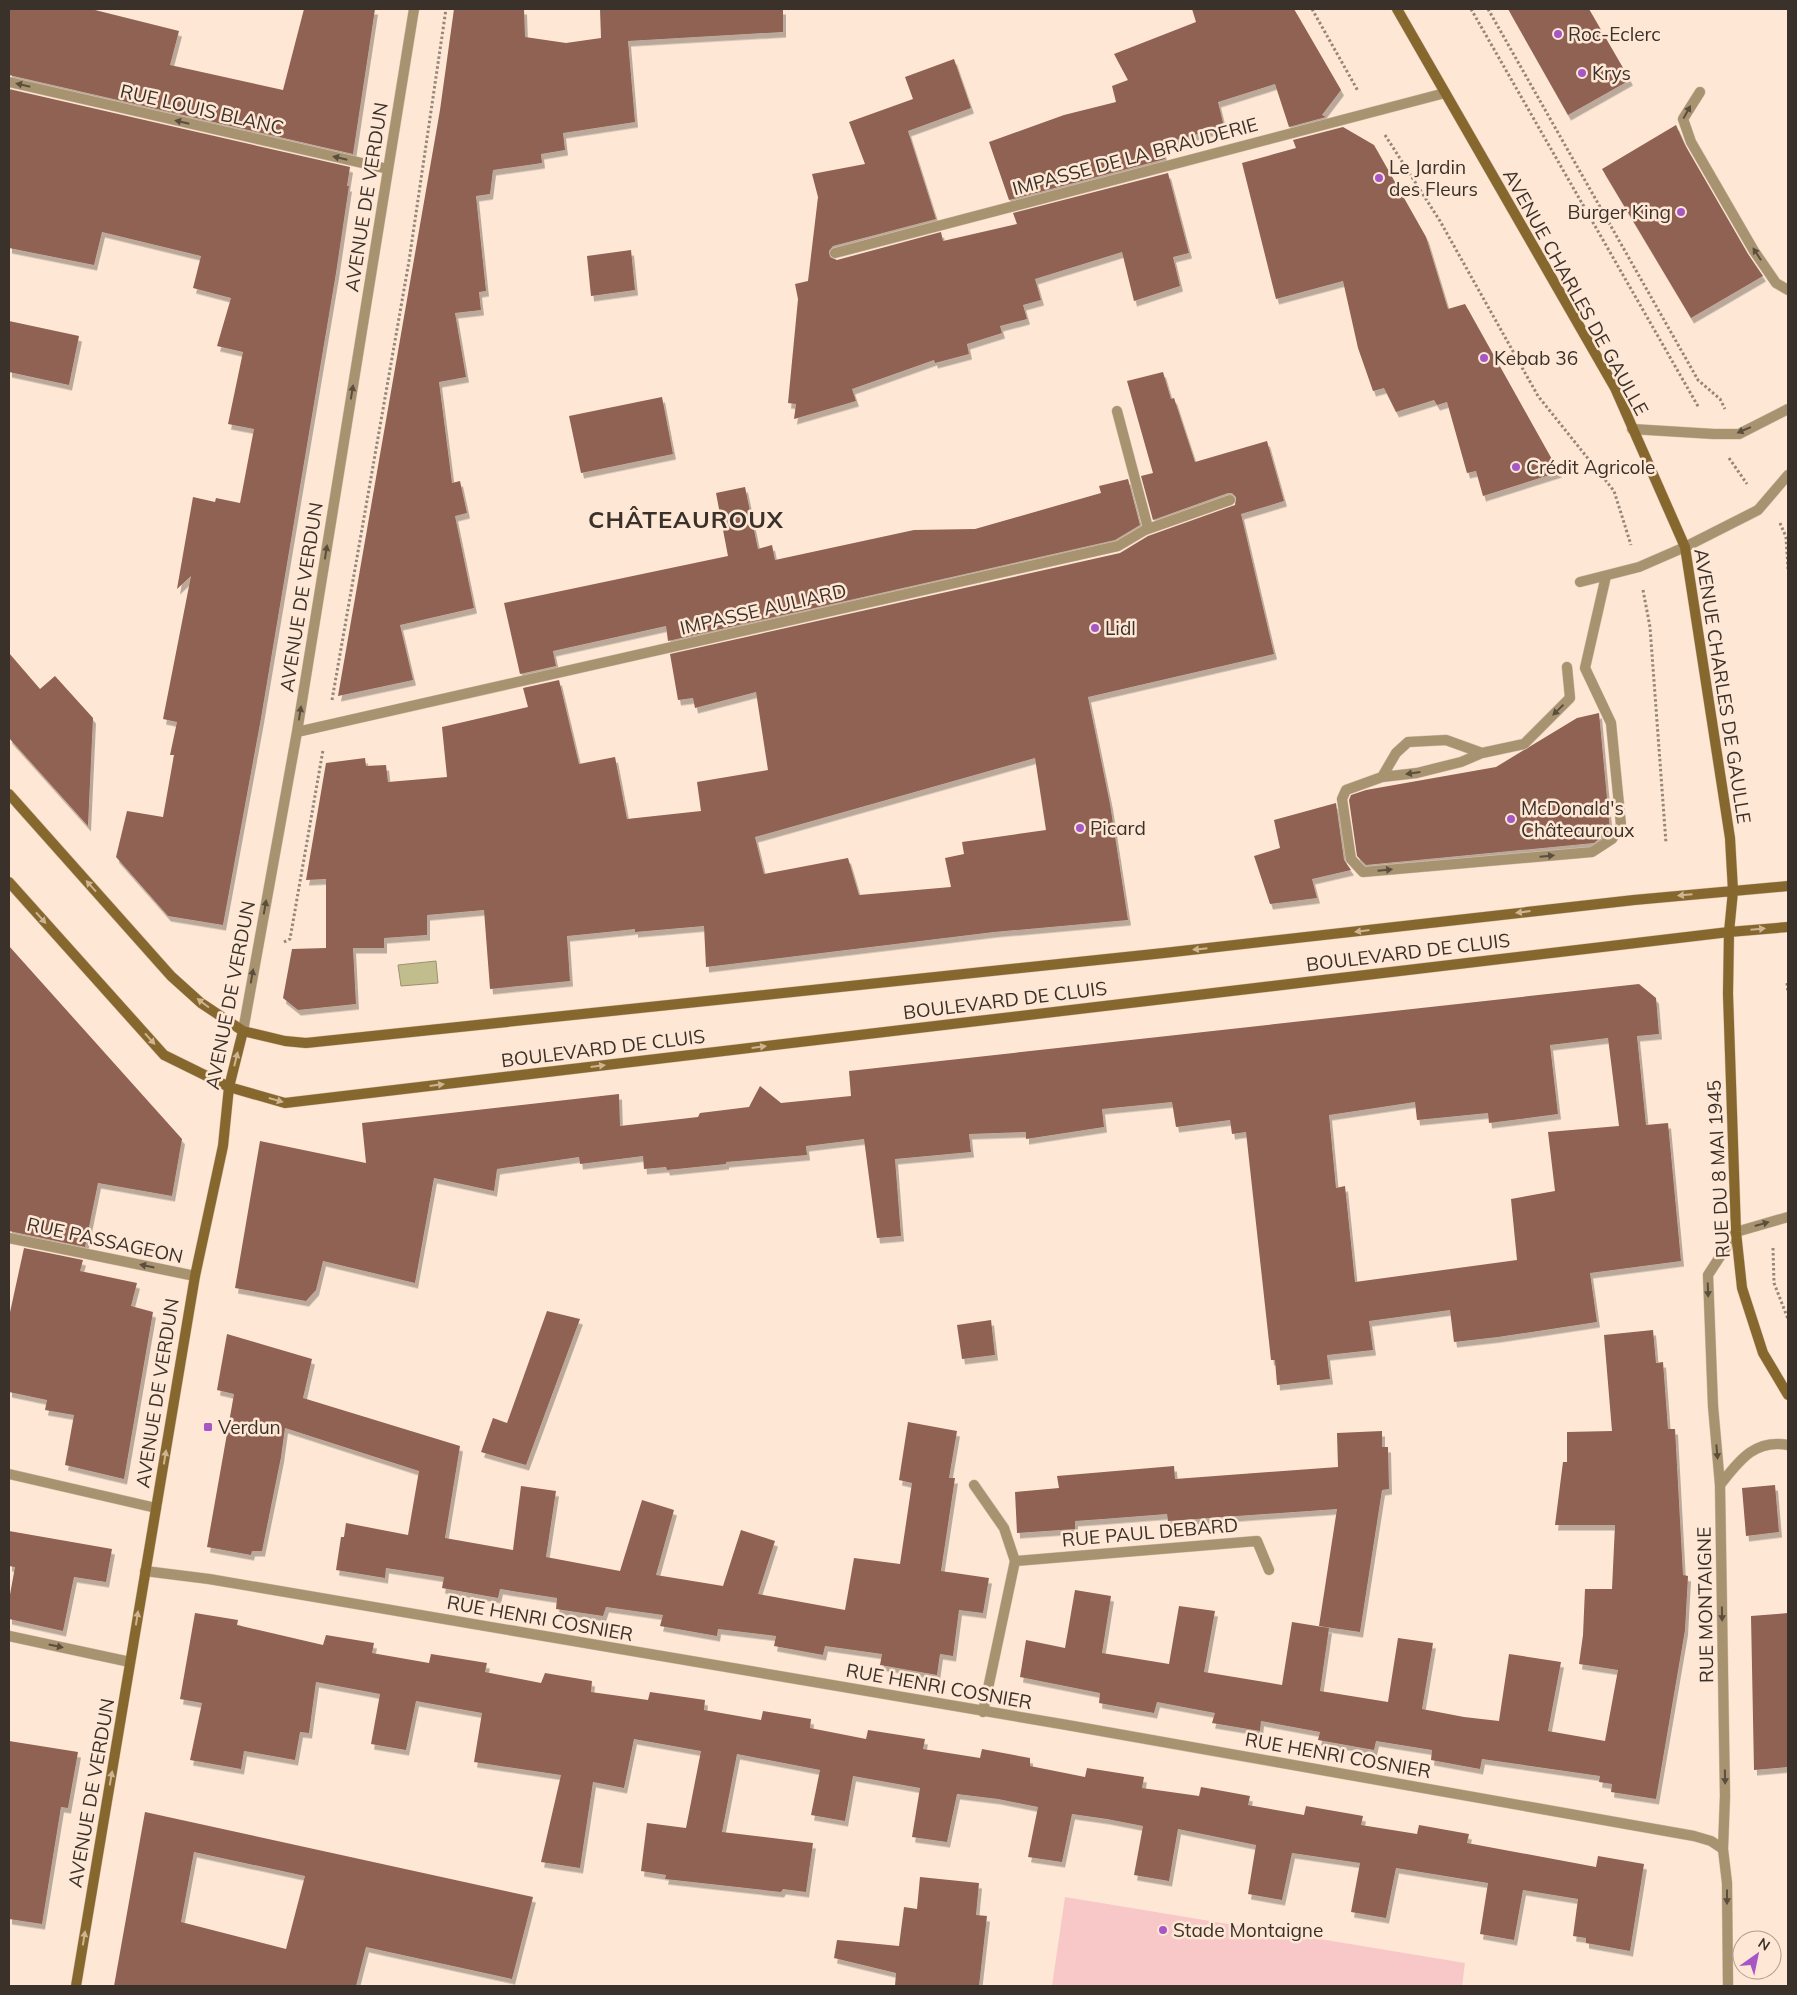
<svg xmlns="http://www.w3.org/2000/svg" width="1797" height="1995" viewBox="0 0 1797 1995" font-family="Mulish,sans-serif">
  <defs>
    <filter id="shadow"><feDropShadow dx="3" dy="5.5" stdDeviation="0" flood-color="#0004"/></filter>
  </defs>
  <rect width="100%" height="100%" fill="#fee7d4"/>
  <path fill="#f8c8c8" d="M1065,1897L1465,1963L1462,1986H1052Z"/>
  <path fill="#c2bd8d" stroke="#99936f" d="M436,961L438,983L401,986L398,965Z"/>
  <path fill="#8f6252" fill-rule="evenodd" filter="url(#shadow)" d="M9,9H91L179,31L170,65L283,90L304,9H375L353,154L9,75Z
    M454,9H524L525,37L566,43L601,38L600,9H783V32L628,41L635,122L563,133L565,150L541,154L542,163L493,170L490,194L476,196L486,291L479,292L481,310L455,313L466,377L439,382L452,483L460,481L467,513L455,516L474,608L400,625L413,680L338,696L440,110Z
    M1192,9H1294L1341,90L1322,115L1326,117L1289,127L1275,84L1218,102L1224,127L1161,144L1165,159L1009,200L989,142L1064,115L1116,102L1112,86L1128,80L1114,54L1196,22Z
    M1508,9H1589L1630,80L1568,115Z
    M954,59L971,108L908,131L936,219L833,246L829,251L830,257L837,260L941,232L943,241L1017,224L1013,213L1168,173L1189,253L1173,257L1180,286L1134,301L1122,252L1035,279L1041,300L1023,305L1027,319L1000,326L1002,333L967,344L969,354L935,363L934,360L852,389L856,401L794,419L796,404L788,403L798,299L795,284L808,281L818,197L812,174L865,164L849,122L913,99L905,77Z
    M9,89L350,167L347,186H349L336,273L261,718L223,925L168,916L116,857L127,811L163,817L174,755H170L177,722L163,719L191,576L177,589L193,497L215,502L216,498L240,503L254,429L228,424L243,352L217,346L231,298L193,288L201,256L102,232L94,265L9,248Z
    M1676,125L1685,145L1748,254L1763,276L1691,318L1602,169Z
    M1343,127L1374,145L1426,237L1448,309L1465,304L1559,472L1483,496L1476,471L1467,473L1447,402L1437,405L1434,400L1396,412L1384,388L1373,391L1358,348L1343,281L1276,299L1242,163L1296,148L1293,140Z
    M631,250L635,290L591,296L587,256Z
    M9,321L79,336L69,385L9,372Z
    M1163,372L1171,399L1174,398L1195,462L1267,441L1284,501L1241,514L1274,654L1088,697L1110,804L1128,920L994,932L706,967L704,926L635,932V929L607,932L567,936L570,981L490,989L484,910L427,915V935L384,938V948H353L356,1004L298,1010L283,998L292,949L326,948V879L306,880L326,763L365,758L366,766L386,765L388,782L447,777L442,727L528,707L523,688L559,680L579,764L615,757L627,819L701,811L697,782L768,770L756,692L695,708L693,698L678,700L670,654L1120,553L1148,536L1235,505L1236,497L1232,493H1228L1153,520L1141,476L1153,473L1127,381ZM1035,758L1046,830L962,842L964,854L945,858L951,887L859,895L848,858L764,874L755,837Z
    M662,397L673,454L581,473L569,416Z
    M1128,479L1140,525L1115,540L668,641L666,626L553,651L556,666L520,674L504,603L728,556L716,493L745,487L758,549L772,545L775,560L914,530L975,529L1101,493L1099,486Z
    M9,653L40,689L55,676L93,718L88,826L9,738Z
    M1599,713L1610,830L1594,843L1366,865L1357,856L1349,800L1351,795L1366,790L1496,767L1577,718Z
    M1336,803L1344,860L1351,870L1312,879L1317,898L1270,904L1254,856L1280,848L1274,820Z
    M9,946L182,1139L172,1196L98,1183L85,1247L9,1231Z
    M1639,984L1656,998L1659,1034L1637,1036L1646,1125L1668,1123L1681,1261L1590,1273L1597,1322L1498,1337L1454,1342L1450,1310L1369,1321L1373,1350L1327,1355L1330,1379L1277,1385L1275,1360H1271L1246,1132L1232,1134L1230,1120L1176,1127L1172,1102L1102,1109L1104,1127L1026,1139V1132L969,1134L971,1152L895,1159L901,1236L877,1238L864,1139L806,1146L807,1155L726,1162V1164L667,1170L666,1167L644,1169L643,1156L580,1164L579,1157L497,1169L494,1191L434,1178L415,1283L323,1261L316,1290L306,1301L235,1288L260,1141L366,1163L362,1123L619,1094L620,1126L698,1117L700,1113L749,1107L760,1086L781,1103L851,1096L849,1071ZM1608,1038L1619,1126L1548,1132L1555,1191L1511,1199L1517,1260L1355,1282L1345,1186L1336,1188L1329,1115L1415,1102L1417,1120L1488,1113L1489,1123L1558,1114L1550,1045Z
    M24,1248L83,1260L80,1271L137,1283L131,1306L153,1312L124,1479L65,1465L74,1415L45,1410L47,1400L9,1392V1317Z
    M547,1311L580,1319L526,1465L481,1452L493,1418L507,1423Z
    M991,1320L995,1355L962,1359L957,1325Z
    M1653,1330L1656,1363L1663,1362L1668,1429H1675L1683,1575L1688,1576L1685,1630L1656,1799L1611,1792L1612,1784L1599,1782L1600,1776L1482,1759L1480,1769L1431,1760L1432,1750L1376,1741L1374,1750L1318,1740L1320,1732L1261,1721L1260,1731L1212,1723L1215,1713L1157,1702L1154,1713L1099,1703L1100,1693L1020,1677L1026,1640L1065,1648L1075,1590L1111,1596L1102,1653L1169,1664L1179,1606L1215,1611L1204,1672L1282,1685L1292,1622L1329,1628L1320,1691L1388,1702L1398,1638L1433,1643L1422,1709L1464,1717L1499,1721L1509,1654L1561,1662L1548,1731L1605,1741L1618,1670L1579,1664L1583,1635L1585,1589H1612L1615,1525H1555L1563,1462H1567V1432L1612,1431L1604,1335Z
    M227,1334L312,1359L303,1398L460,1446L445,1538L513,1550L521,1486L556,1491L546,1557L620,1571L642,1500L674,1510L656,1575L723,1586L741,1530L775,1541L758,1594L845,1610L854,1558L900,1564L912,1483L899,1480L908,1422L957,1431L949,1478H955L941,1571L989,1578L983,1613L959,1610L953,1656L940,1654L937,1675L880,1665L882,1654L825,1646L823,1655L774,1646L776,1636L718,1629L717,1636L660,1626L663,1615L606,1607L603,1616L556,1609L557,1598L500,1589L498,1598L442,1588L444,1577L386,1568L385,1578L336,1570L341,1537H344L346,1523L408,1535L419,1471L285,1428L281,1457L262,1551H252L251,1555L207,1547L234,1394L217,1390Z
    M1382,1431V1447H1388L1389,1489L1382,1490L1360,1632L1319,1626L1337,1509L1168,1521L1167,1514L1103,1519L1075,1521V1529L1017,1533L1015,1492L1059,1488L1057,1476L1174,1466L1175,1479L1338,1467L1337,1433Z
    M1775,1485L1779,1532L1746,1536L1742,1488Z
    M9,1531L112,1549L106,1582L74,1577L63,1631L9,1619V1600L15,1567L9,1566Z
    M195,1613L238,1620L237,1625L323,1645L326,1635L374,1643L372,1653L429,1663L431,1654L487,1663L485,1672L541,1683L545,1673L592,1681L591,1692L648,1700L650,1692L705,1700L704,1710L761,1720L763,1711L811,1719L810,1728L866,1739L868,1730L925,1739L923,1749L980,1758L982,1749L1030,1758V1766L1085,1777L1087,1768L1144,1777L1142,1788L1199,1796L1201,1787L1250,1796L1248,1805L1304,1815L1306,1806L1363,1816L1361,1825L1417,1834L1419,1825L1469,1834L1467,1843L1596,1867L1598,1856L1644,1864L1630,1951L1586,1943V1938L1573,1936L1578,1899L1523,1890L1514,1940L1480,1934L1488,1883L1396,1868L1386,1918L1351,1912L1360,1863L1292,1853L1282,1900L1248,1894L1256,1845L1178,1829L1169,1881L1134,1875L1143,1826L1107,1819L1072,1814L1062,1862L1028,1857L1038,1807L998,1799L957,1794L947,1842L912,1837L920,1788L853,1776L845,1821L811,1815L820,1770L737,1754L722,1832L813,1843L806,1892L783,1889L781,1892L665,1879L666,1875L641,1871L647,1823L686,1828L701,1751L634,1739L624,1788L593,1782L580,1868L541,1862L561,1775L474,1762L482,1713L416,1701L406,1750L371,1744L380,1694L316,1682L309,1733L300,1732L295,1760L244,1751L241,1769L190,1760L202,1703L180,1699Z
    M1788,1613V1767L1754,1770L1751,1616Z
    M9,1741L78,1752L68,1808L61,1807L42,1924L9,1919Z
    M145,1812L533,1897L512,1979L366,1947L356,1986H114ZM194,1852L305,1876L286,1949L181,1922Z
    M920,1877L979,1883L976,1915L987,1916L979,1986H895L896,1973L834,1958L837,1940L899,1946L904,1907L917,1909Z"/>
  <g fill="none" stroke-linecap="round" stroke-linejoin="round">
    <defs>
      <path id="lane" d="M1700,92L1683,119L1691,142L1754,251L1776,283L1788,290
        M1117,411L1148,528
        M1632,429L1714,434H1739L1788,409
        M1580,582L1639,567L1685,547L1758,510L1788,475
        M1567,667L1570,698L1524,744L1482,753L1461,762L1417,773L1382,777L1346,790L1342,799L1351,859L1363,872L1592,852L1612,839L1621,825L1611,723L1585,668L1606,576
        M1382,777L1396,753L1408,742L1446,740L1482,753
        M9,1474L156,1508"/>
      <path id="street" d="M9,82L388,169
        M835,253L1445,93
        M297,732L1118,546L1145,530L1230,500
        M243,1031L297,732L414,9
        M9,1238L195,1276
        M974,1485L1004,1528L1015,1561
        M1720,1485C1739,1461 1754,1439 1788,1445
        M145,1571L209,1579L1067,1725L1694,1836L1711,1841L1723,1849
        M9,1636L130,1662
        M983,1712L1015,1561L1257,1541L1269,1570
        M1728,1986L1727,1883L1723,1849L1725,1796L1720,1485L1713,1406L1708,1275L1736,1232L1788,1217"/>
      <path id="secondary" d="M1397,9L1615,388L1685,547L1730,838L1733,891L1729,932L1728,994L1736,1232L1742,1288L1763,1353L1788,1395
        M9,794L171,976L201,1003L243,1031L285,1041L306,1043L1164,953L1634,900L1788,886
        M9,882L164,1055L229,1087L285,1103L1729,932L1788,927
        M76,1986L195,1276L223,1146L229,1087L243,1031"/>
    </defs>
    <use href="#lane" stroke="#d7c3b2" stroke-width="11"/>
    <use href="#street" stroke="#d7c3b2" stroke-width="11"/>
    <use href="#secondary" stroke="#d7c3b2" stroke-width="11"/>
    <path stroke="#958679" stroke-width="3" stroke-dasharray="2.5 2.5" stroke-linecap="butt" d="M1312,9L1358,91
      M1471,9L1699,408
      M1488,9L1698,380L1720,399L1725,409
      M1385,135L1440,221L1538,396L1614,491L1631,545
      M1729,458L1747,484
      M1780,523L1786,537L1788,569
      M1643,590L1650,627L1666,843
      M332,700L409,261L446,9
      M284,942L290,939L323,750
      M1787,983L1788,993
      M1773,1248L1774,1283L1788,1319"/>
    <use href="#lane" stroke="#a7936f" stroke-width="10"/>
    <use href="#street" stroke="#a7936f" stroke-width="10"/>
    <use href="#secondary" stroke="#86682e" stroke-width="10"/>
  </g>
  <defs><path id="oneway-solid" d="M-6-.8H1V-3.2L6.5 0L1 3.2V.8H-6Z" transform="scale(1.25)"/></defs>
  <g fill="#5b4e3f">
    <use href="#oneway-solid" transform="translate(23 85) rotate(-167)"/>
    <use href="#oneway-solid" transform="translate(1687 112) rotate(-61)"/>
    <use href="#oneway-solid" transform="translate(182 122) rotate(-167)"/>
    <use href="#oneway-solid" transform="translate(340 158) rotate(-167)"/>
    <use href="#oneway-solid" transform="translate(1757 254) rotate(-123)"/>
    <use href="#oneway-solid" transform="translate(352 392) rotate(-81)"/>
    <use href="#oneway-solid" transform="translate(1744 430) rotate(157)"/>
    <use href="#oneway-solid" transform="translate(326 552) rotate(-81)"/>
    <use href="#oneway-solid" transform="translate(1558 710) rotate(136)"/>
    <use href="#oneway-solid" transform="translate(300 713) rotate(-81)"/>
    <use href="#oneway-solid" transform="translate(1413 773) rotate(172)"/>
    <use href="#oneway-solid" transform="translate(1547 856) rotate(-5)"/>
    <use href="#oneway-solid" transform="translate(1385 870) rotate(-5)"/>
    <use href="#oneway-solid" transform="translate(265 907) rotate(-80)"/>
    <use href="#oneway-solid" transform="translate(252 976) rotate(-80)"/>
    <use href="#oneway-solid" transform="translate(1762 1224) rotate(-16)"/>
    <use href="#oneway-solid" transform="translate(147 1266) rotate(-168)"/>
    <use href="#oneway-solid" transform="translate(1708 1290) rotate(88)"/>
    <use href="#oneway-solid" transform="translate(1717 1452) rotate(85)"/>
    <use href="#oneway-solid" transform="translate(1722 1614) rotate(89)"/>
    <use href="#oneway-solid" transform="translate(56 1646) rotate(12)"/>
    <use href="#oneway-solid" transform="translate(1725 1777) rotate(89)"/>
    <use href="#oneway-solid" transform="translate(1727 1897) rotate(90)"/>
  </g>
  <g fill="#ceb492">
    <use href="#oneway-solid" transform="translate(91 886) rotate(-132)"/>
    <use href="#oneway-solid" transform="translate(1685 895) rotate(175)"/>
    <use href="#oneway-solid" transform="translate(1523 912) rotate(173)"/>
    <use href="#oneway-solid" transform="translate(41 918) rotate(48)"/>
    <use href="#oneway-solid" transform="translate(1758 929) rotate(-5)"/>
    <use href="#oneway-solid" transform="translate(1362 931) rotate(173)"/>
    <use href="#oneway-solid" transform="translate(1200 949) rotate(174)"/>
    <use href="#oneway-solid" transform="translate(203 1003) rotate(-143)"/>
    <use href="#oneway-solid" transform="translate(150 1039) rotate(48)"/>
    <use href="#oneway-solid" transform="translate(759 1047) rotate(-7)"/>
    <use href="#oneway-solid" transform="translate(236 1059) rotate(-76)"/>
    <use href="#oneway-solid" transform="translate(598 1066) rotate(-7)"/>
    <use href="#oneway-solid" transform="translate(437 1085) rotate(-7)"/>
    <use href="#oneway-solid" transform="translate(276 1100) rotate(16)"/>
    <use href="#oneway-solid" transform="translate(165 1457) rotate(-81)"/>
    <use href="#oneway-solid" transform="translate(137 1618) rotate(-81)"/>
    <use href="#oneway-solid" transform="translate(111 1778) rotate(-80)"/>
    <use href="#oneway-solid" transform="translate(84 1938) rotate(-81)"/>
  </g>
  <g fill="#a756c6" stroke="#fee7d4" stroke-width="2">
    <circle cx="1558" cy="34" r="5"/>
    <circle cx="1582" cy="73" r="5"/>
    <circle cx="1379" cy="178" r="5"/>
    <circle cx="1681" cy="212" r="5"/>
    <circle cx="1484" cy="358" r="5"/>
    <circle cx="1516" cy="467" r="5"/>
    <circle cx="1095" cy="628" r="5"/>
    <circle cx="1511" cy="819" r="5"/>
    <circle cx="1080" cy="828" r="5"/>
    <rect x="203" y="1422" width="10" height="10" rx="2.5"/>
    <circle cx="1163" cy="1930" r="5"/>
  </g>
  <g text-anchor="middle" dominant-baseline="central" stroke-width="5" stroke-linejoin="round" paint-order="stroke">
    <g font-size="19" fill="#3a312a" stroke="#fee7d4" text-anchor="start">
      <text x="1568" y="34">Roc-Eclerc</text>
      <text x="1592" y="73">Krys</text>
      <text x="1389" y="167">Le Jardin<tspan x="1389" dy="22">des Fleurs</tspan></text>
      <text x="1671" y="212" text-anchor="end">Burger King</text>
      <text x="1494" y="358">Kebab 36</text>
      <text x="1526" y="467">Crédit Agricole</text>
      <text x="1105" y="628">Lidl</text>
      <text x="1521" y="808">McDonald's<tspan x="1521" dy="22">Châteauroux</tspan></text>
      <text x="1090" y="828">Picard</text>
      <text x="218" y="1427">Verdun</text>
      <text x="1173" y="1930">Stade Montaigne</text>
    </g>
    <g font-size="19" fill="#3a312a" stroke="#fee7d4">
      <text transform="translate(202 109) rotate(13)">RUE LOUIS BLANC</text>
      <text transform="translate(1135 156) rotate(-15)">IMPASSE DE LA BRAUDERIE</text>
      <text transform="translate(366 197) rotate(-81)">AVENUE DE VERDUN</text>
      <text transform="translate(1576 292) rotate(61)">AVENUE CHARLES DE GAULLE</text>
      <text transform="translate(301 597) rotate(-81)">AVENUE DE VERDUN</text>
      <text transform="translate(763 609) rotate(-13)">IMPASSE AULIARD</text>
      <text transform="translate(1723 686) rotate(81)">AVENUE CHARLES DE GAULLE</text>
      <text transform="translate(1408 952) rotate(-7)">BOULEVARD DE CLUIS</text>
      <text transform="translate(230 995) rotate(-79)">AVENUE DE VERDUN</text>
      <text transform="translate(1005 1000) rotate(-7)">BOULEVARD DE CLUIS</text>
      <text transform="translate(603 1048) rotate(-7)">BOULEVARD DE CLUIS</text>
      <text transform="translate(1718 1169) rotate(-93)">RUE DU 8 MAI 1945</text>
      <text transform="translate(105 1240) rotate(12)">RUE PASSAGEON</text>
      <text transform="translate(157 1393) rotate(-81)">AVENUE DE VERDUN</text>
      <text transform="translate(1150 1532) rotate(-5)">RUE PAUL DEBARD</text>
      <text transform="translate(1705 1605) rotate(-91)">RUE MONTAIGNE</text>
      <text transform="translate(540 1618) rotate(10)">RUE HENRI COSNIER</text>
      <text transform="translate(939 1686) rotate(10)">RUE HENRI COSNIER</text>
      <text transform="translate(1338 1755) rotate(10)">RUE HENRI COSNIER</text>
      <text transform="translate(91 1793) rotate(-80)">AVENUE DE VERDUN</text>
    </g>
    <g font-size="24" font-weight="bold" letter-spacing="1" fill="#3a312a" stroke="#fee7d4">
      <text x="686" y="519">CHÂTEAUROUX</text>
    </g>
  </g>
  <rect width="1797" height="1995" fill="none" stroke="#3a312a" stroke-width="20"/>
  <g transform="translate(1757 1955) rotate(33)"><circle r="24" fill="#fee7d4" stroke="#b09e90"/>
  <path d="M0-4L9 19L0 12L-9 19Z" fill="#a756c6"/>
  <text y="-8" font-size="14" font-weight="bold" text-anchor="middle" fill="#3a312a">N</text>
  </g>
</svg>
